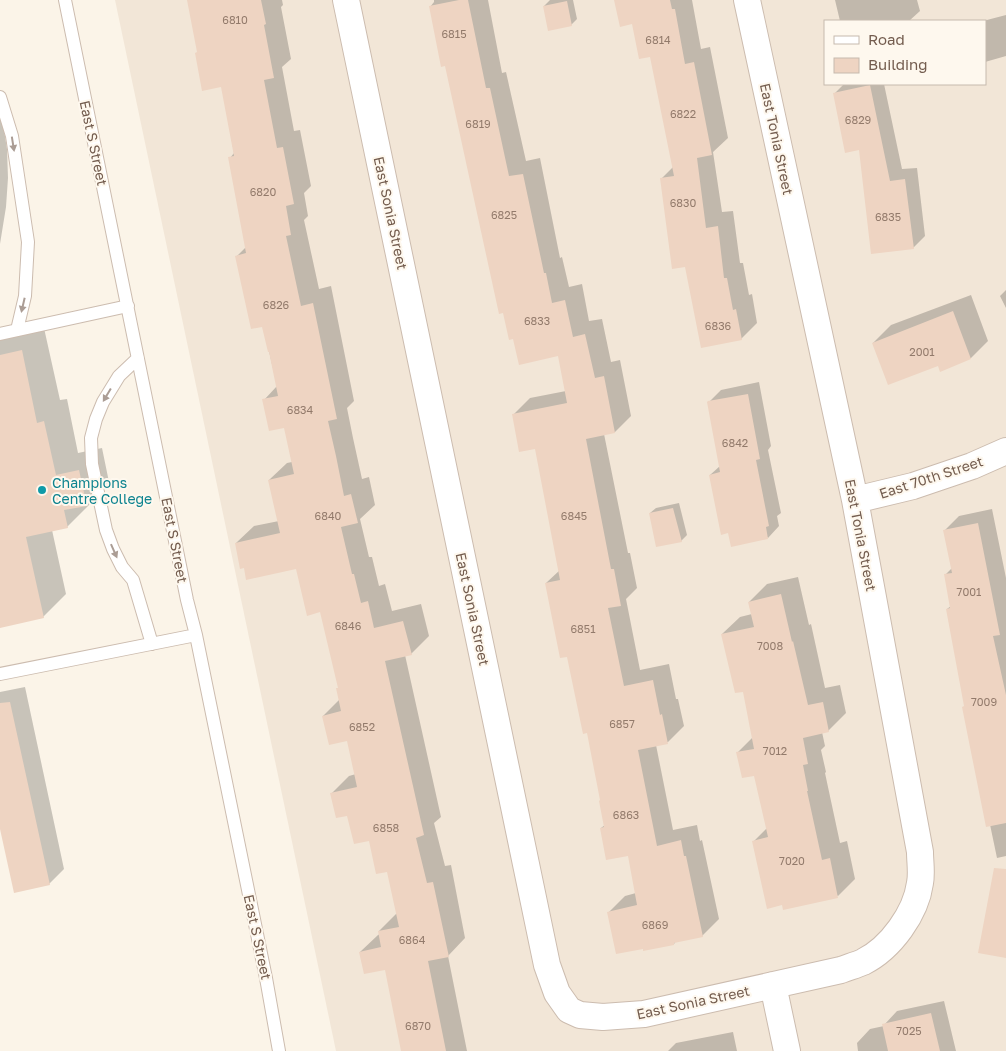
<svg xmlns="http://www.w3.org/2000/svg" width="1006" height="1051" viewBox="0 0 1006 1051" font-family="'Golos Text',sans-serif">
  <rect width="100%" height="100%" fill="#fbf4e8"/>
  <path fill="#f2e6d7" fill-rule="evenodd" d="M115,0H1006V1051H336ZM825,21H985V84H825Z"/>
  <path fill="#0003" d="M189,0H282L283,5L281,7L291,59L282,67L294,131L300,130L311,186L304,193L308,216L304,220L319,289L331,286L354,401L347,408L353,438L362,479L369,477L375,505L360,519L369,557H372L379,586L385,584L392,611L421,604L429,636L411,654L405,655L441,817L434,823L445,866L451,865L465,938L448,956L467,1051H402L386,969L360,952L378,935L380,934L379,931L397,913L388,870L370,839L348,814L332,793L349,776L356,774L348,739L323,716L340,699L337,689L339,687L321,611L297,568L244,567L236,543L254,526L279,521L269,480L287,463L292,462L285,427L264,400L277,386L263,325L237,256L246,247L230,158L234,153L222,86L198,51Z
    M434,0H488L502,73L506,72L526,161L540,158L560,258L562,257L569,287L582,284L589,321L602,319L611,362L620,360L631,416L615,432L604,434L628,553H630L637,588L626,599L640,670L669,664L676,699H678L684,726L668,742L656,745L673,830L697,825L700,841L702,840L719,919L702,936L676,941L674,944L609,912L625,896L636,893L629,854L601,828L605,825L602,800L588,732L568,656L546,583L560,570L536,448L513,415L530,398L566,391L559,355L446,65L430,7L434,2Z
    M550,0H573L577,19L571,25L544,6Z
    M616,0H692L701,49L710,47L728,138L713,152L722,212L733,211L740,263H743L749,295L752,294L757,323L741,339L686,266L662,178L673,167L651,55L633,23Z
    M835,0H917L920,11L909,21H840Z
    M1006,15V56L985,62V21H983Z
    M844,84H884L902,169L917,168L925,236L913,248L860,149L834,94Z
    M0,105L7,149L8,178L6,207L0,244Z
    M1006,290V308L1000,296Z
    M971,295L988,341L971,358L941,370L939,364L873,343L891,325Z
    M44,328L60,400L67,399L78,453L102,448L109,482L89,501L90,504L67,527L52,530L66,594L43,617L0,626V338Z
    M759,382L771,446L768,450L781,513L777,516L779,526L768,538L710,475L720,466L708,403L721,390Z
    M679,503L687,535L681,541L650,513L656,508Z
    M992,509L1006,578V856L997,858L965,705L947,609L951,606L945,575L952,568L945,530L959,516Z
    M798,577L809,625L811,624L825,688L840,685L846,713L828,731L822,732L825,746L821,750L826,772L825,773L840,843L847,841L855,879L838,896L754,841L767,828L755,775L738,752L753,737L744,690L722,634L740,617L752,614L749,602L767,584Z
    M25,687L64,869L49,884L0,824V692Z
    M944,1001L956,1051H858L857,1043L870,1029L884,1026V1025L897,1011Z
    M733,1032L737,1051H668L676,1043Z"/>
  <path fill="#eed4c2" d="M187,0H261L266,24L264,25L274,78L264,80L277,148L283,147L294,204L286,206L291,235L286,236L301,306L313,303L337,419L328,421L336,456L344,496L351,494L358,523L341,527L352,574H354L361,603L368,601L374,628L403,621L412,655L385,661L424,835L416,838L427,883L433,882L449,957L428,961L446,1051H401L385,970L364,974L359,952L381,947L378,931L399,927L387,872L376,874L369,841L354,844L347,816L336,818L330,793L357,787L347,741L329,745L322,716L341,711L336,688H338L320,612L307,616L296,569L246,580L244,568L240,569L235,543L280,533L268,480L294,474L284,428L269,431L262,399L278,396L269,352H268L262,327L251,329L235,256L246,253L228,157L234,156L221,87L202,91L195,53L197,52Z
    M459,0H468L486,88H490L509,176L523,174L544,273H546L552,303L565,300L573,337L585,334L595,378L604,376L615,433L586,439L611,569H614L621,606L608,608L624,686L653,680L660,715L662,714L668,744L638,750L657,846L681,840L684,856H686L703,937L674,943V945L643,951V949L616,954L607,912L637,905L628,856L606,860L600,828L604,827L599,801L600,800L587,733L583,734L567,657L560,658L545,583L560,580L535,449L519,452L512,414L567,403L558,356L519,365L513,339L509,340L503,313L499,314L445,66L441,67L429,6Z
    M614,0H670L672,9H675L685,64L694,62L712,155L697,158L706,228L718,226L724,278H727L733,310L736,309L742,340L701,348L685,267L672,269L660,178L674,176L650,57L639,59L632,24L620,27Z
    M567,1L572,26L548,31L543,6Z
    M870,85L890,181L905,179L914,249L871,254L859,150L845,153L833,93Z
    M953,311L971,359L940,372L938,366L888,385L872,343Z
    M22,350L37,423L44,421L56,475L79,470L87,506L64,510L68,528L26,537L44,618L0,628V355Z
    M748,394L760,459L756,460L769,526L766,527L768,539L731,547L728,533L721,535L709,475L720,472L707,402L708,401Z
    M673,508L682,542L656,547L649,513Z
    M978,523L1000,635L993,636L1006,695V823L986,827L962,707L964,706L946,609L950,608L944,574L952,573L943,530Z
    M781,594L792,642L793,641L808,705L823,702L829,732L803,738L808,764L803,765L808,791H807L822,860L830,858L838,898L783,910L782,905L767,909L752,841L768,837L754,776L742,778L736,752L754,749L743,692L735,693L721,634L754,627L748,602Z
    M10,702L50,885L14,893L0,829V703Z
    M994,868L1006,869V958L978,953Z
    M931,1013L940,1051H888L882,1024Z"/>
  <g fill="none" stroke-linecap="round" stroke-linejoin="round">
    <defs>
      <path id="lane" d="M65,0L187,600L196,635L266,978L279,1051
        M0,97L12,136L28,242L25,296L17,330
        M0,334L128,306
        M138,358L119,376L103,402L96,419L91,438L92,464L106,530L113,549L122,567L133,580L152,644
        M0,674L196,635"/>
      <path id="street" d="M346,0L547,965L557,993L569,1010L580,1015L603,1017L644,1014L841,970C849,967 856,965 863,962C891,948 916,913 920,883C922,873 920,862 920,852L855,500L747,0
        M855,500L913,486L972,466L1006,451
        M773,985L787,1051"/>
    </defs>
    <use href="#lane" stroke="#ccbcaf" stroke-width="14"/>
    <use href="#street" stroke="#ccbcaf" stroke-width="28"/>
    <use href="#lane" stroke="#fff" stroke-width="12"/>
    <use href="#street" stroke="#fff" stroke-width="26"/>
  </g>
  <defs><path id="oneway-solid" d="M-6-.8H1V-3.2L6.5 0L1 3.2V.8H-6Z" transform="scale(1.25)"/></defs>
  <g fill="#ab9d95">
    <use href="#oneway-solid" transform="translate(13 144) rotate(81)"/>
    <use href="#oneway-solid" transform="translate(23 305) rotate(103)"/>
    <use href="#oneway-solid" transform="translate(107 395) rotate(121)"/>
    <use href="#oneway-solid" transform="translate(114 551) rotate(66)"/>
  </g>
  <circle fill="#0f9aa8" stroke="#fef8ee" stroke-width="2" cx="42" cy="490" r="5"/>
  <g text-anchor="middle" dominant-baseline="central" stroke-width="4" stroke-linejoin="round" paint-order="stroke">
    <g font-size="11" fill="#927a6b">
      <text x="235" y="19">6810</text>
      <text x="454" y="33">6815</text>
      <text x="658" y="39">6814</text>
      <text x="683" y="113">6822</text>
      <text x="858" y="119">6829</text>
      <text x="478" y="123">6819</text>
      <text x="263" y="191">6820</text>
      <text x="683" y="202">6830</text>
      <text x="504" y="214">6825</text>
      <text x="888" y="216">6835</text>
      <text x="276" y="304">6826</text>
      <text x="537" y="320">6833</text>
      <text x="718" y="325">6836</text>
      <text x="922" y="351">2001</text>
      <text x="300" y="409">6834</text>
      <text x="735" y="442">6842</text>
      <text x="328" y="515">6840</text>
      <text x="574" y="515">6845</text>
      <text x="969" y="591">7001</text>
      <text x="348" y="625">6846</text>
      <text x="583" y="628">6851</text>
      <text x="770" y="645">7008</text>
      <text x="984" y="701">7009</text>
      <text x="622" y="723">6857</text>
      <text x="362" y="726">6852</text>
      <text x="775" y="750">7012</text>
      <text x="626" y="814">6863</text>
      <text x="386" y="827">6858</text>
      <text x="792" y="860">7020</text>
      <text x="655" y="924">6869</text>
      <text x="412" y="939">6864</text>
      <text x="418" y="1025">6870</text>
      <text x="909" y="1030">7025</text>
    </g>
    <g font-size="14" fill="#735c4e" stroke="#fef8ee">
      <text transform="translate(777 139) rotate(78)">East Tonia Street</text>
      <text transform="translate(94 143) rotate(78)">East S Street</text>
      <text transform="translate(391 213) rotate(78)">East Sonia Street</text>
      <text transform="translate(931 477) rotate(-18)">East 70th Street</text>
      <text transform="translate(861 535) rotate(79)">East Tonia Street</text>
      <text transform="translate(175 540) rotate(79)">East S Street</text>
      <text transform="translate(473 609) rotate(78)">East Sonia Street</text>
      <text transform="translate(258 937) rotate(78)">East S Street</text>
      <text transform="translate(693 1002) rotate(-12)">East Sonia Street</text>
    </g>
    <g font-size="14" fill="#0d838f" stroke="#fef8ee" text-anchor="start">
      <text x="52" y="482">Champions<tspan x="52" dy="16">Centre College</tspan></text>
    </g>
  </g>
  <rect x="824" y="20" width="162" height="65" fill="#fef8ee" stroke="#c6baae"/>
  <rect x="834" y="36" width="25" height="8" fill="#ffffff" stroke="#c6baae"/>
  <text x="868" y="45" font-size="15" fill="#735c4e">Road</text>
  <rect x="834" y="58" width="25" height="15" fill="#eed4c2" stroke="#c6baae"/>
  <text x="868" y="70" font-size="15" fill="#735c4e">Building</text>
</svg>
